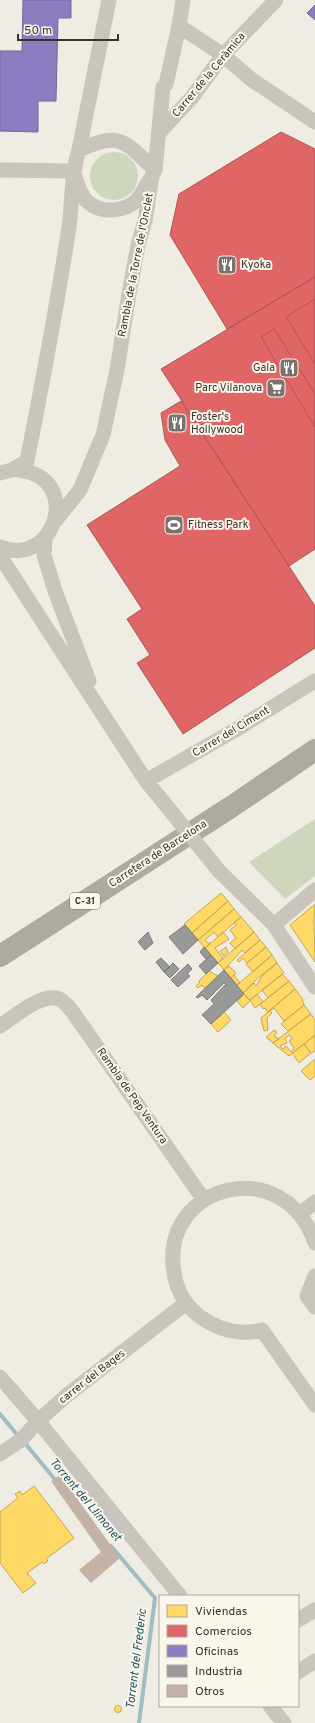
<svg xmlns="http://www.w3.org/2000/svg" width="315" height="1723" viewBox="0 0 315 1723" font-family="Overpass,sans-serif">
  <rect width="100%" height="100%" fill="#efece4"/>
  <path fill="#ced7be" d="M90 176a24 24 0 1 1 48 0a24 24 0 1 1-48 0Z
    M315,819V876L285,899L249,862Z"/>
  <path fill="#ffd966" stroke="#c4a754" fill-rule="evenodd" d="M221,893L228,901L192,933L184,924Z
    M228,901L234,909L198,940L192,933Z
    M315,904L314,921L315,962L290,925Z
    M234,909L241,917L218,937L214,932L205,940L208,943H211L205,948L198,940Z
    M241,917L254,932L235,949L230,943L236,938L230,930L236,925L234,922Z
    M223,932L229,939L215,948L223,958L218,963L205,948Z
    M254,932L260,940L245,953L242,950L224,970L218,963Z
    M260,940L266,947L247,963L243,958L239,962L237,960Z
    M226,947L228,952L224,956L220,951Z
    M266,947L272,955L253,972L246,964Z
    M272,955L277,963L258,978L243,993L237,985Z
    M277,963L284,973L250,1000L243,993L254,983L256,986L262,976Z
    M229,966L236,973L231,978L224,970Z
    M209,971L218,976L205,989L202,985L198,988L196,986L200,982L199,981Z
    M282,974L289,981L268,998L262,990Z
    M234,975L240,983L237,985L231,978Z
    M289,981L295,989L268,1012L265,1008L263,1009L260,1004Z
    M295,989L302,998L304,1005L284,1021L274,1008L270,1011L272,1013L267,1018L268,1030L264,1031L261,1018Z
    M244,994L250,1001L243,1008L237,1001Z
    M257,994L263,1002L255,1008L250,1000Z
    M304,1005L311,1014L288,1031L281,1024Z
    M224,1012L231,1020L218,1032L211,1024Z
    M311,1014L315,1020V1035L289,1056L273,1043ZM289,1035L292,1039L289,1041L294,1048L291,1052L286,1046L283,1049L280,1046L287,1043L285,1038Z
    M274,1030L277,1032L274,1036L279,1039L273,1043L266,1037Z
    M315,1035V1051L311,1053L304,1044Z
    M304,1044L311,1053L299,1063L292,1053Z
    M315,1059V1076L310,1080L301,1071Z
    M34,1486L74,1538L46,1559L48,1561L44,1564L42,1562L27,1573L36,1583L23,1593L0,1563V1512L18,1498L15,1494L20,1491L22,1495Z
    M114.5 1709a3.5 3.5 0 1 1 7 0a3.5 3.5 0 1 1-7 0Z"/>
  <path fill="#e06666" stroke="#ae5654" d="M281,132L315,149V277L227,329L170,235L179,194Z
    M315,277V549L289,566L161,369Z
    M315,299V364L286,317Z
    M274,329L315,394V427L261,337Z
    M181,401L315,606V648L183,734L137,663L150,655L127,619L142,609L87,525L180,466L165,440L161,413Z"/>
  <path fill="#8e7cc3" stroke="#756695" d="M23,0H71V18H58L56,101H38V132L0,131V51H22Z
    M315,5V20L307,13Z"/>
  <path fill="#999" stroke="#7d7a78" d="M185,925L198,940L183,954L169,937Z
    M148,932L153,943L145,950L138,942Z
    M204,947L211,955L206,959L200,952Z
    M211,955L218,963L206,974L199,966Z
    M161,958L170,967L164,972L156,962Z
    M173,963L179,969L170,978L164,972Z
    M188,964L192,969L187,974L190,976L178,987L171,980Z
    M224,970L244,994L211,1024L202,1015L214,1004L211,1000L226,984L224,983L207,1000L202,995L198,998L196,997Z"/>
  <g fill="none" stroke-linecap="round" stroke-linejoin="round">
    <path stroke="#9ebec2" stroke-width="4" d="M0,1414L19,1437
      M24,1442L57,1482
      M111,1546L155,1598L139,1723"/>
  </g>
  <path fill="#c4b2a5" d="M60,1475L120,1558L91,1583L79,1570L101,1552L51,1481Z"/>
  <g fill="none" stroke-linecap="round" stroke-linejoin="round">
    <path stroke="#c9c4bd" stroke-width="15" d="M179,26L223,55L252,80L315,122
      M159,133L193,96L223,55L276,0
      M79,150C121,131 124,141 155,170
      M0,170L73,171
      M74,174C77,182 81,197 88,202C101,214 125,212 137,200C142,194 145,187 149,181
      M0,473L12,470L27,461C42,385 56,310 68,234C73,206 70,178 79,150L109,0
      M56,520L80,490L103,435L117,370L129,294L138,245L145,221L152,176L155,170L163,87L166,84L179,26L183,0
      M45,539L44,555L55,591L89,681
      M0,547C50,568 80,491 32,473C26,471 20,470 14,469
      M0,556L146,781L161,799
      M146,781L237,729L315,681
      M219,871L274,925L315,987
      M274,925L315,890
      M0,1026C14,1017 45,990 61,1000C65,1003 69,1007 72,1011L204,1200
      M300,1214L315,1202
      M315,1243C285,1152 159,1184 174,1272C176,1289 185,1305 199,1316C217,1329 239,1336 262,1330L315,1405
      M315,1276L307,1296L315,1307
      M0,1377L38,1421L180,1596
      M0,1454L21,1440L38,1421L66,1396L186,1303
      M298,1620L315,1610
      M298,1672L315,1661
      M270,1706L284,1723"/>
    <path stroke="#aeaaa3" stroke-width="22" d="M0,956L231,807L315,750"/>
    <path stroke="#c9c4bd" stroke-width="15" d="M161,799L219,871"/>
  </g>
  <defs>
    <symbol id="restaurant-square" viewBox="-11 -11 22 22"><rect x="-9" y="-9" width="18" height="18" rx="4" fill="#7a726b" stroke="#fbf6ec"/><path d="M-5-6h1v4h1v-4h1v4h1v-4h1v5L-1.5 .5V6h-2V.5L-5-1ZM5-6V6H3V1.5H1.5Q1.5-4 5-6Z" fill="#fff"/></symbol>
    <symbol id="supermarket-square" viewBox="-11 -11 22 22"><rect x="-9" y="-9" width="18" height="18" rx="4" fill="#7a726b" stroke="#fbf6ec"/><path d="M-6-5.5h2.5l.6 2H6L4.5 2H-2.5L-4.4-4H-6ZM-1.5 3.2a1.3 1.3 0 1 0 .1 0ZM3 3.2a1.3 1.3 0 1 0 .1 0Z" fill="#fff"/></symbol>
    <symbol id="stadium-square" viewBox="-11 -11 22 22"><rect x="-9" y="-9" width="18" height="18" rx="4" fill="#7a726b" stroke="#fbf6ec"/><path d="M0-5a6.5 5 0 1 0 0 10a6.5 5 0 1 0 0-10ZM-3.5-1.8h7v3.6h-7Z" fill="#fff"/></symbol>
  </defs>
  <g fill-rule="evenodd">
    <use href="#restaurant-square" x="216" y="254" width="22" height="22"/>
    <use href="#restaurant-square" x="278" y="357" width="22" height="22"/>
    <use href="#supermarket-square" x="265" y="377" width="22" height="22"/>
    <use href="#restaurant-square" x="166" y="412" width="22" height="22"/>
    <use href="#stadium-square" x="163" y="514" width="22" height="22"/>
  </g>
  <g text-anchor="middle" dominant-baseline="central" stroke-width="4" stroke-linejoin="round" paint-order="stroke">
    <rect fill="#fbf6ec" stroke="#756c64" stroke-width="1" x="70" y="893" width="30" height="16" rx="3"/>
    <g font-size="10" font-weight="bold" fill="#3b312a">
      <text x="85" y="901">C-31</text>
    </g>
    <g font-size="11" fill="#3b312a" stroke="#fbf6ec">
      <text transform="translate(209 75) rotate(-50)">Carrer de la Ceràmica</text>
      <text transform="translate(136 265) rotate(-79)">Rambla de la Torre de l'Onclet</text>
      <text transform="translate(231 732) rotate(-31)">Carrer del Ciment</text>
      <text transform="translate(158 854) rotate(-33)">Carretera de Barcelona</text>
      <text transform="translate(132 1096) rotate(55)">Rambla de Pep Ventura</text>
      <text transform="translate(92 1377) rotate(-38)">carrer del Bages</text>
    </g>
    <g font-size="11" fill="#3b312a" stroke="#fbf6ec" text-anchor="start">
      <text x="241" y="265">Kyoka</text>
      <text x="275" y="368" text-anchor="end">Gala</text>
      <text x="262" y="388" text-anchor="end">Parc Vilanova</text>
      <text x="191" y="417">Foster's<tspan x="191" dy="13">Hollywood</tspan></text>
      <text x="188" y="525">Fitness Park</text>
    </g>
    <g font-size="12" font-style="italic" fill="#1c525f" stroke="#fbf6ec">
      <text transform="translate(85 1500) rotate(50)">Torrent del Llimonet</text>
      <text transform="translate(137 1659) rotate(-83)">Torrent del Frederic</text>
    </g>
  </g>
  <rect x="159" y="1595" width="140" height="112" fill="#fbf6ec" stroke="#aea79e"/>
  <rect x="167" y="1605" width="20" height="12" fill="#ffd966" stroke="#aea79e"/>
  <text x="195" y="1615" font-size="12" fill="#3b312a">Viviendas</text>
  <rect x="167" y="1625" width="20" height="12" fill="#e06666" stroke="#aea79e"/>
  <text x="195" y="1635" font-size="12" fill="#3b312a">Comercios</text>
  <rect x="167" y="1645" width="20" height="12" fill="#8e7cc3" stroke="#aea79e"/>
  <text x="195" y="1655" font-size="12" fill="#3b312a">Oficinas</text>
  <rect x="167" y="1665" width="20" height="12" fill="#999999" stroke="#aea79e"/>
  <text x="195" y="1675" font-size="12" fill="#3b312a">Industria</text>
  <rect x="167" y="1685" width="20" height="12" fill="#c4b2a5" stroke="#aea79e"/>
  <text x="195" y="1695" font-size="12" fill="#3b312a">Otros</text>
  <path d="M18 34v6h100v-6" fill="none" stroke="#3b312a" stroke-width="2"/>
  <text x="24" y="34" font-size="12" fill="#3b312a" stroke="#fbf6ec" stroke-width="3" paint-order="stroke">50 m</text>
</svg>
